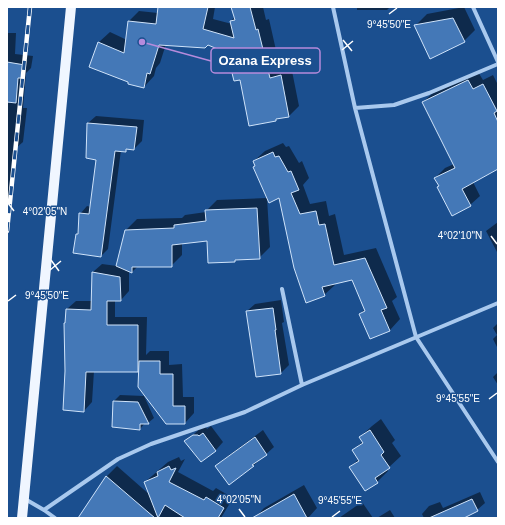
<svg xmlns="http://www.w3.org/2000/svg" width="505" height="525" viewBox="0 0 505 525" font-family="Helvetica,sans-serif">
  <rect width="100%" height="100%" fill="#1b4f8f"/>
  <path fill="#0007" d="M158,7H215L213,19L232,24L231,21L235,17L232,7H263L266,20L269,19L280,68L291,66L299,106L289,116L278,118L276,120L241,79L228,52L208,44H166L160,63L156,68L154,76L144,87L90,66L99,42L110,32L127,40L129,21L139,11L158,13Z
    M357,7H390L387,10H357Z
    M464,7L475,30L464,41L415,26L427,14Z
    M7,33H16L15,54L33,56L31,68L26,73L23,108H27L23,142L15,149L10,205L7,208Z
    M478,72L483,80L493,75L498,85V169L473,182L480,196L470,205L440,186L435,178L445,168L454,164L423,102L433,93Z
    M96,116L144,120L142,141L134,149L128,148L125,151L121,150L108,249L101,256L77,234L79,232L80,214L87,206L91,207L97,159L87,157L88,123Z
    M283,143L286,147L289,146L299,163L302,161L309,178L303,185L310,204L326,201L329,216L335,214L344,255L376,248L397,297L392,301L400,319L390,330L370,338L360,314L365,309L353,278L334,283L335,285L324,295L280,197L254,161L265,151Z
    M267,198L270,247L259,258L236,259L234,261L208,240L182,243V255L171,266H138L132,272L129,270V291L121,300H115V317H147L146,355L150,351H169V365L182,364L183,397H194V413L185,423L140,369L138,371H94L92,402L84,411L67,322V309L76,301H92L93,272L102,264L117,266L126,230L137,219L182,218L185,215L206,212V211L217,200Z
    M498,222V251L497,252L486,231Z
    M281,300L284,322L282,323L289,365L281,373L247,311L255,304Z
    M498,323V349L493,339L497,335L493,328Z
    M498,372V385L493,377Z
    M120,395L144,396L154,418L148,423H145L140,429L113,426L114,401Z
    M381,419L395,440L392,443L401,456L387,469L388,471L377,482L350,467L359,459L354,450L363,441L360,437L372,426Z
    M211,426L223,442L216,450L201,461L186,441L202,427H206L207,429Z
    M263,430L274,447L253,466L229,483L216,466L224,459Z
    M179,457L181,461L185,459L178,472L213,491L216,488L233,498L221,518H79L107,476L117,466L150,495L145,482L168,462Z
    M304,485L317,508L308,518H255L264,508Z
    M480,492L485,503L477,510L465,516L466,518H424L422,514L429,506L440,502L443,508Z
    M362,502L373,518H339Z
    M390,510L395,518H377Z"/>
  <path fill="#4478b7" stroke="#cfe3fa" d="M158,7H208L203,29L234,38L230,21L235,20L231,7H250L256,30L258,29L270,78L281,75L289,117L276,119V121L249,126L240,80L234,81L227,53L208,45L205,48L159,45L150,74L147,73L144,88L128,84V82L89,67L98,42L124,53L128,21L156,24Z
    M453,18L465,42L430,59L414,25Z
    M7,62L25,65L23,78H18L16,103L7,102Z
    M468,80L473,89L483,84L497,111L494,113L498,122V169L462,189L471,206L452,216L437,187L439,186L434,178L455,168L422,102Z
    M87,123L137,127L134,150L126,149V152L115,151L101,257L73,253L76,234H78L79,213L89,214L96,160L86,158Z
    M273,152L275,157L279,156L288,172L291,171L299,190L291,193L300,214L316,211L319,225L325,224L334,265L365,258L387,308L381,310L390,331L370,339L359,314L365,311L352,280L322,287L325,296L306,303L294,268L279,198L269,203L253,167L255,166L253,161Z
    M257,208L260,259L235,260V262L208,263L207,241L172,245V267H132V273L116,266L125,230L174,228V225L206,221L205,210Z
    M92,272L120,277L121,301H107V325H138V372H86L84,412L63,410L65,371L64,323H65L66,309L91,310Z
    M273,308L276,330H275L281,374L256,377L246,311Z
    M139,361H160V374H173V406H185V424H166L138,387Z
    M113,401L138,402L149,424H140V430L112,427Z
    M370,430L384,452L381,455L390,468L375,478L378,483L365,491L349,467L359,461L352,450L363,443L359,437Z
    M203,433L216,451L201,462L184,441L193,435H198L199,436Z
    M255,437L267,455L252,465L254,466L229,485L215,466Z
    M169,466L171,470L176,468L169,482L204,500L206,497L224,508L218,518H185L165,505L158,518L144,482L158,476L157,472Z
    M106,476L155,518H78Z
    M294,494L307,518H252Z
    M472,499L478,511L464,518H429Z"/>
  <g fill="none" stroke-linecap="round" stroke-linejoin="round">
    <path stroke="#a9c9ee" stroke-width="4" d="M333,7L355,108L416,337L498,462
      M473,7L498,62
      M355,108L394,105L429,93L498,64
      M282,289L302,385
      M25,499L44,510L55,518
      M44,510L118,459L151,444L245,412L302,385L498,303"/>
    <path stroke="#f0f6ff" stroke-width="10" d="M22,518L71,7"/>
    <defs>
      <path id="rail" d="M7,231L30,7"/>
    </defs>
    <use href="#rail" stroke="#fff" stroke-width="4.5"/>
    <use href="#rail" stroke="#1b4f8f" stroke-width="3" stroke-dasharray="9" stroke-linecap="butt"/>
  </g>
  <path fill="none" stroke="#fff" stroke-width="1.5" d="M389,14L397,8M343,40L352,51M342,50L353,41M8,203L14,211M491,236L497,244M51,260L59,271M50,270L61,261M8,301L16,295M489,399L497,393M239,509L245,517M332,517L340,511"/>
  <g font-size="10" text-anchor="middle" fill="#fff" stroke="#1b4f8f" stroke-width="3" stroke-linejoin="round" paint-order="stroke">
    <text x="389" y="28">9°45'50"E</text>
    <text x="45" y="215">4°02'05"N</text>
    <text x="460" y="239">4°02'10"N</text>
    <text x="47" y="299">9°45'50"E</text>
    <text x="458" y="402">9°45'55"E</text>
    <text x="239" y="503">4°02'05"N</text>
    <text x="340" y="504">9°45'55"E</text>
  </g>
  <path fill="none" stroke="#b68bdc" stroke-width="1.5" d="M142 42L211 61"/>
  <circle fill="#b68bdc" stroke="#1b4f8f" stroke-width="1.5" cx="142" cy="42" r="4"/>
  <rect fill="#1b4f8f" stroke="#b68bdc" stroke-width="1.5" x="211" y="48" width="109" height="25" rx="4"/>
  <g font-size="13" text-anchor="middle" font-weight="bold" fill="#fff">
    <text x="265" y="65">Ozana Express</text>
  </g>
  <rect width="505" height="525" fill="none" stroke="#ffffff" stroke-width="16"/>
</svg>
